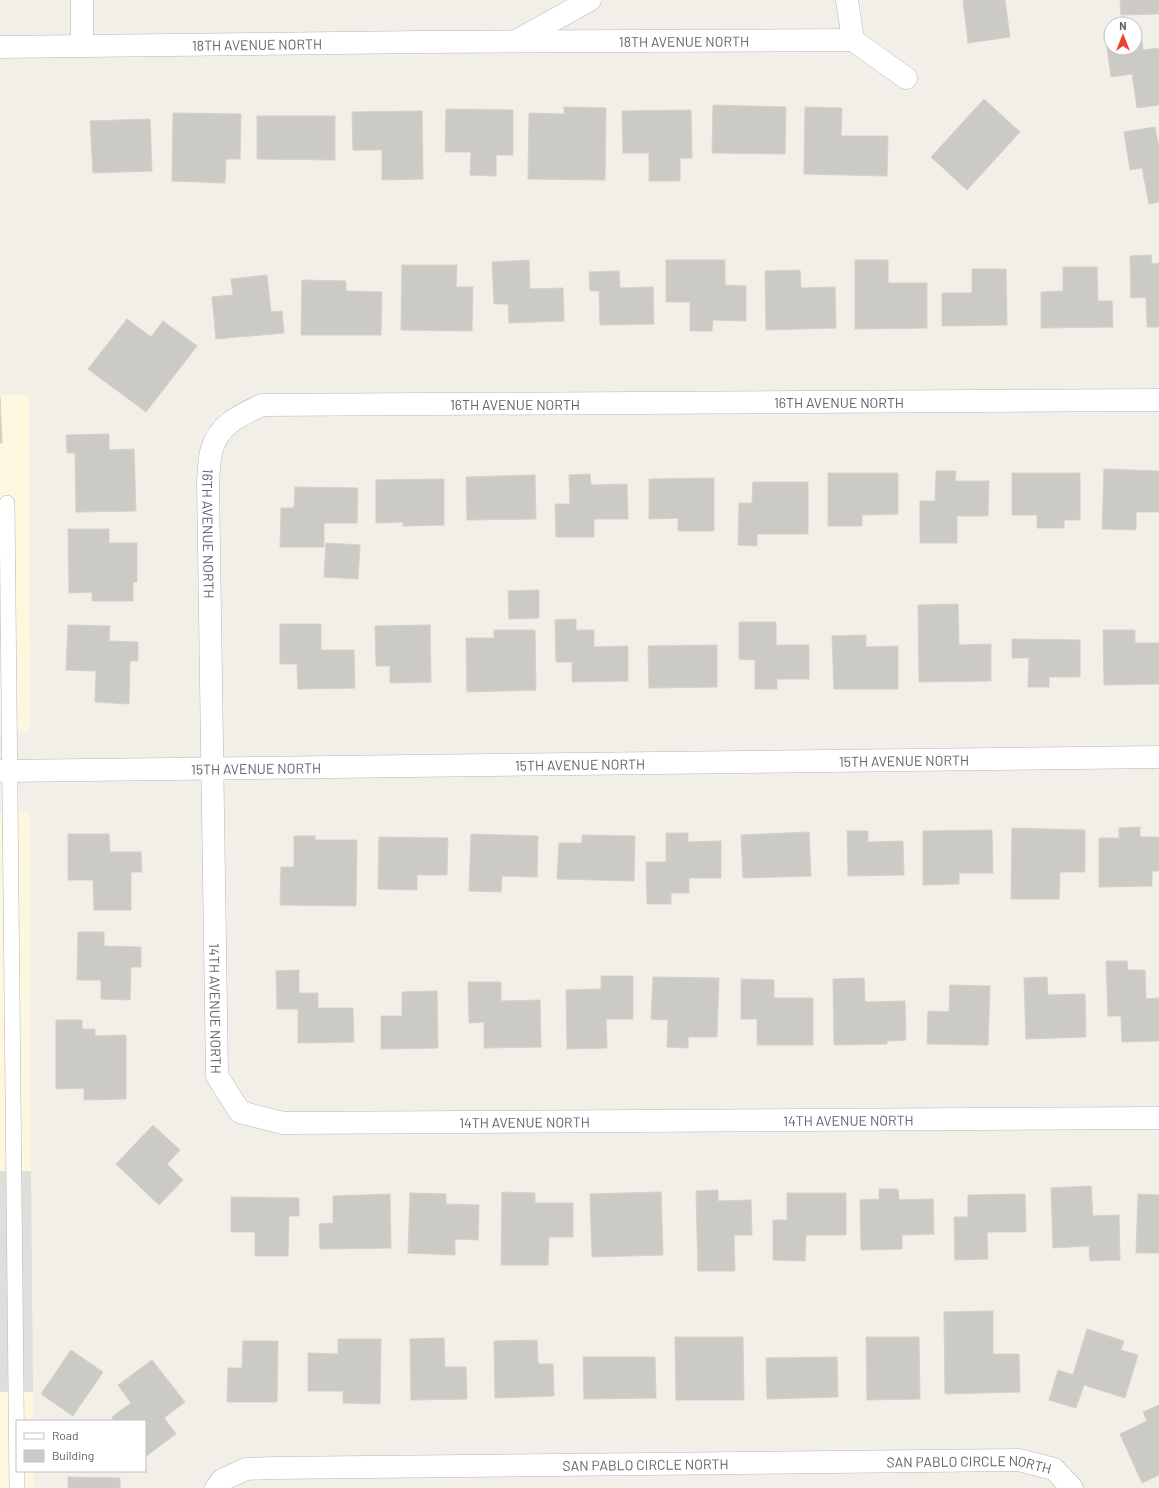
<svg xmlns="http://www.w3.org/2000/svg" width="1159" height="1488" viewBox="0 0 1159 1488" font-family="Barlow,sans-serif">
  <rect width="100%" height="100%" fill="#f1efe8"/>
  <path fill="#fef7e0" d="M0,395H29L30,731H0Z
    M0,813H30L31,1171H0Z
    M0,1392H33V1421H17V1471H34V1488H0Z"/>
  <path fill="#e0deda" d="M0,1171H31L33,1392H0Z"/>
  <path fill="#cccac5" stroke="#d6d1c6" d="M963,0H1005L1010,37L968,43Z
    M1120,0H1159V14L1121,15Z
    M1141,35L1143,50L1159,48V105L1137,108L1132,74L1111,77L1106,40L1111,39V48H1135V36Z
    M984,99L1020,132L967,190L931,157Z
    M713,105L786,107L785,154L712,153Z
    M564,107L606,108L605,180L528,179L529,113L564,114Z
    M805,107L842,108L841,136H888L887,176L804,174Z
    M446,109L513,110V155H496V176L470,175L471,152H445Z
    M691,110L692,158H680V181H649V153H623L622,111Z
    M422,111L423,179L382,180V150H353L352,112Z
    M173,113L241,114L240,159H226L225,183L172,181Z
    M257,116H335V160L257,159Z
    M150,119L152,171L93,173L90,121Z
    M1155,127L1158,143H1159V202L1149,204L1142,168L1130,170L1124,132Z
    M1151,255L1152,264L1159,263V327H1147L1146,297L1131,298L1130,256Z
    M529,260L530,289L563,288L564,321L509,323L508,304H494L492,262Z
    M666,260H725V285L746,286V321L713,320L712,331H690V302H666Z
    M855,260H888V283H927V328L855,329Z
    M402,265H457L456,287H473L472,331L401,330Z
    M1063,267H1097L1098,301H1112L1113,327L1041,328V292L1063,291Z
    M972,269H1006L1007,325L942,326V293H972Z
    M800,270L801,288L835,287L836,328L766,330L765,271Z
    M619,271L620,288L653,287L654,324L600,325L599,291H590L589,272Z
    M267,275L271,312L282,311L284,333L216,339L212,297L233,295L231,279Z
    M302,280L346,281V291L382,292L381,335H301Z
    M127,319L151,337L163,321L197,346L146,412L88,369Z
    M0,397L2,443H0Z
    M109,434V450L134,449L136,511L76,512L75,453H67L66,435Z
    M1104,469L1159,471V512H1136V530L1102,529Z
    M936,471H956L955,481H989L988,516H957V543H920V501H935Z
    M828,473H898V514L862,515V526H828Z
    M1012,473H1080V520H1064V528H1037V515H1012Z
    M590,474L591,485L627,484L628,519H594V537H556L555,504H570L569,475Z
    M535,475L536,519L467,520L466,477Z
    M714,478V531H678V518L649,519V479Z
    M444,479V525L403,526V522L376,523V480Z
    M753,482H808V534H757V546L738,545L739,503H752Z
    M295,487L358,488L357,523H324V547H280L281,508H294Z
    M68,529H109V543H137V582H133V601H92V592L69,593Z
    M326,543L360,545L358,579L324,577Z
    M539,590V618L509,619L508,591Z
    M958,604L959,645L991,644V681L919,682L918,605Z
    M576,619V630H594V647L628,646V681L572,682V662H556L555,620Z
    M739,622H776V645H809V679H777V689H755V660L739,659Z
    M280,624H321V650H354L355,688L298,689L297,664H280Z
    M68,625L110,626L109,641L138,642V661H130L129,704L95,702L96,671L66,670Z
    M430,625L431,682L390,683V666H376L375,626Z
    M494,630H535L536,690L467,692L466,638H494Z
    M1103,630H1135V643H1159V684L1104,685Z
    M866,635V647L898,646V689H834L832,636Z
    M1012,639L1080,640V677H1049V687H1028L1029,658H1012Z
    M717,645V687L649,688L648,646Z
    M1140,827V837H1159V871H1152V886L1099,887V838H1119V828Z
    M1012,828L1085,830V872H1060L1059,899H1011Z
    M992,830L993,873H959V884L923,885V831Z
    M847,831H868V842L903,841L904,875L848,876Z
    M809,832L811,876L743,878L741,835Z
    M666,833H688V842L721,841V878H689V893H671V904H647L646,862H666Z
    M68,834H109L110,852H141L142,872H131V910H94L93,880H68Z
    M471,834L538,836L537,877L502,876L501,892L469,891Z
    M582,835L635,836L634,881L557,879L559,843H582Z
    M294,836H315V840H357L356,906L280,905L281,867H294Z
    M379,837L448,838L447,875H417V890L378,889Z
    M78,932H104V946L141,947V967H131L130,1000L101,999V980H77Z
    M1106,961H1127L1128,970H1145L1146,999L1159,998V1041L1122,1042L1121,1016H1108Z
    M299,970V993H318V1008H353L354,1042L298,1043V1009H277L276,971Z
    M601,976H633V1019H606L607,1048L567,1049L566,990L601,989Z
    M653,977L719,978L717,1037H688V1048L667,1047L668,1020L651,1019Z
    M1047,977L1048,995L1085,994L1086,1037L1026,1039L1024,978Z
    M864,978L865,1002L905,1001L906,1040L887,1041V1044L834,1045L833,979Z
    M741,979L774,980V998H813V1045H757V1019H741Z
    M468,982H501V1001L540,1000L541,1047L484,1048V1022L469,1023Z
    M950,985L990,986L988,1045L927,1044L928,1011L949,1012Z
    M437,991L438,1048L381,1049V1016H402V992Z
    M56,1020H82V1029H95V1036L126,1035V1099L84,1100V1088L56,1089Z
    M153,1125L180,1150L167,1164L183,1180L159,1205L116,1164Z
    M1091,1186L1093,1216L1119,1215L1120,1260L1090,1261L1089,1246L1053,1248L1051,1188Z
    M879,1189H898L899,1200L933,1199L934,1234L902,1235V1249L861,1250L860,1200L879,1199Z
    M718,1190V1201L751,1200L752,1235H734L735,1271H698L696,1191Z
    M502,1192L535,1193V1203H573V1237H549L548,1265H501Z
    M661,1192L663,1255L592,1257L590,1194Z
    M410,1193L446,1194V1204L479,1205L478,1240L455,1239V1255L408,1253Z
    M787,1193H846V1235H806L805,1261L773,1260V1220H787Z
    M390,1194L391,1248L320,1249L319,1224L333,1223V1196Z
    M1025,1194L1026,1232H987L988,1259L955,1260L954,1217H968V1195Z
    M1138,1194L1159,1195V1253H1136Z
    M231,1197L299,1198V1216H289L288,1256H255V1232H231Z
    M993,1311V1354H1019L1020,1392L945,1394L944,1312Z
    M1087,1329L1124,1341L1121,1350L1138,1355L1125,1398L1084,1385L1076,1408L1049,1400L1058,1370L1073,1375Z
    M675,1337H743L744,1400H676Z
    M866,1337H919L920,1399L867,1400Z
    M444,1338L445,1367H466L467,1399L411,1400L410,1339Z
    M338,1339H381L380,1404L343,1403V1391H308V1353L338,1354Z
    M537,1340L538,1364H553L554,1396L495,1398L494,1341Z
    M243,1341H278L277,1402H227L228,1368H242Z
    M71,1350L103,1372L73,1416L41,1394Z
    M583,1357H655L656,1398L584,1399Z
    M837,1357L838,1397L767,1399L766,1358Z
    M152,1360L185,1402L164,1418L176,1434L145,1457V1421H114L112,1417L131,1403L118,1385Z
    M1159,1405V1475L1142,1483L1120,1434L1147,1421L1143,1412Z
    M68,1477L120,1478V1488H68Z"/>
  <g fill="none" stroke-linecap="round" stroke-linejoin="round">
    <defs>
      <path id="service" d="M7,503L17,1488"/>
      <g id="minor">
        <path d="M82,0V46"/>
        <path d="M847,0L853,40"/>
        <path d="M853,40L906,78"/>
        <path d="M516,41L590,0"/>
        <path id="s1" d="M0,47L420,42L853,40"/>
        <path id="s2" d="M1159,400L262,405C238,416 218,425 211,452C209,461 209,472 208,481L217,1076L240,1112L283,1123L1159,1118"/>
        <path id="s3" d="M0,771L1159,757"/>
        <path id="s4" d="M216,1488L222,1480L246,1469L272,1468L1019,1460L1054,1469L1072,1488"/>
      </g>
    </defs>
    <use href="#service" stroke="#b5b8bc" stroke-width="16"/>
    <use href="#minor" stroke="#b5b8bc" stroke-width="23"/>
    <use href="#service" stroke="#fff" stroke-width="15"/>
    <use href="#minor" stroke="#fff" stroke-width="22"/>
  </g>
  <g text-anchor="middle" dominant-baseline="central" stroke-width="3.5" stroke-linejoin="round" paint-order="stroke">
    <g font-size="14" fill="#5f6368" stroke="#fff">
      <text stroke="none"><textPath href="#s1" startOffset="684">18TH AVENUE NORTH</textPath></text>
      <text stroke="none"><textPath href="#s1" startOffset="257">18TH AVENUE NORTH</textPath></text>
      <text x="839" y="402">16TH AVENUE NORTH</text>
      <text x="515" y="404">16TH AVENUE NORTH</text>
      <text stroke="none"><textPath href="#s2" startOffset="1051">16TH AVENUE NORTH</textPath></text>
      <text stroke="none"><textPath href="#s3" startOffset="904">15TH AVENUE NORTH</textPath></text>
      <text stroke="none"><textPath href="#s3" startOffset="580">15TH AVENUE NORTH</textPath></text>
      <text stroke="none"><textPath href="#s3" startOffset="256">15TH AVENUE NORTH</textPath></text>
      <text stroke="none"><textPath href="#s2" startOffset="1526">14TH AVENUE NORTH</textPath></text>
      <text stroke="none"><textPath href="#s2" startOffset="2246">14TH AVENUE NORTH</textPath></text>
      <text stroke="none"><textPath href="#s2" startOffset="1922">14TH AVENUE NORTH</textPath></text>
      <text stroke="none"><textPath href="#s4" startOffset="436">SAN PABLO CIRCLE NORTH</textPath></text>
      <text stroke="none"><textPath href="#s4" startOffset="760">SAN PABLO CIRCLE NORTH</textPath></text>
    </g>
  </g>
  <rect x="16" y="1420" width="130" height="52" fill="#ffffff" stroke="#bfc1c3"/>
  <rect x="24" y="1433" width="20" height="6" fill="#ffffff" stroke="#bfc1c3"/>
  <text x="52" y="1440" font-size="12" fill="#5f6368">Road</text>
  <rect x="24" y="1450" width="20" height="12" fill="#cccac5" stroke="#bfc1c3"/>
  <text x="52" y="1460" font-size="12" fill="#5f6368">Building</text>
  <g transform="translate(1123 36)"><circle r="19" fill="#ffffff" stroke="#bfc1c3"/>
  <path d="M0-3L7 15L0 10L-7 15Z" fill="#ea4335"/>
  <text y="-6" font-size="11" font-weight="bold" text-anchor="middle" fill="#5f6368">N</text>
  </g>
</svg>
